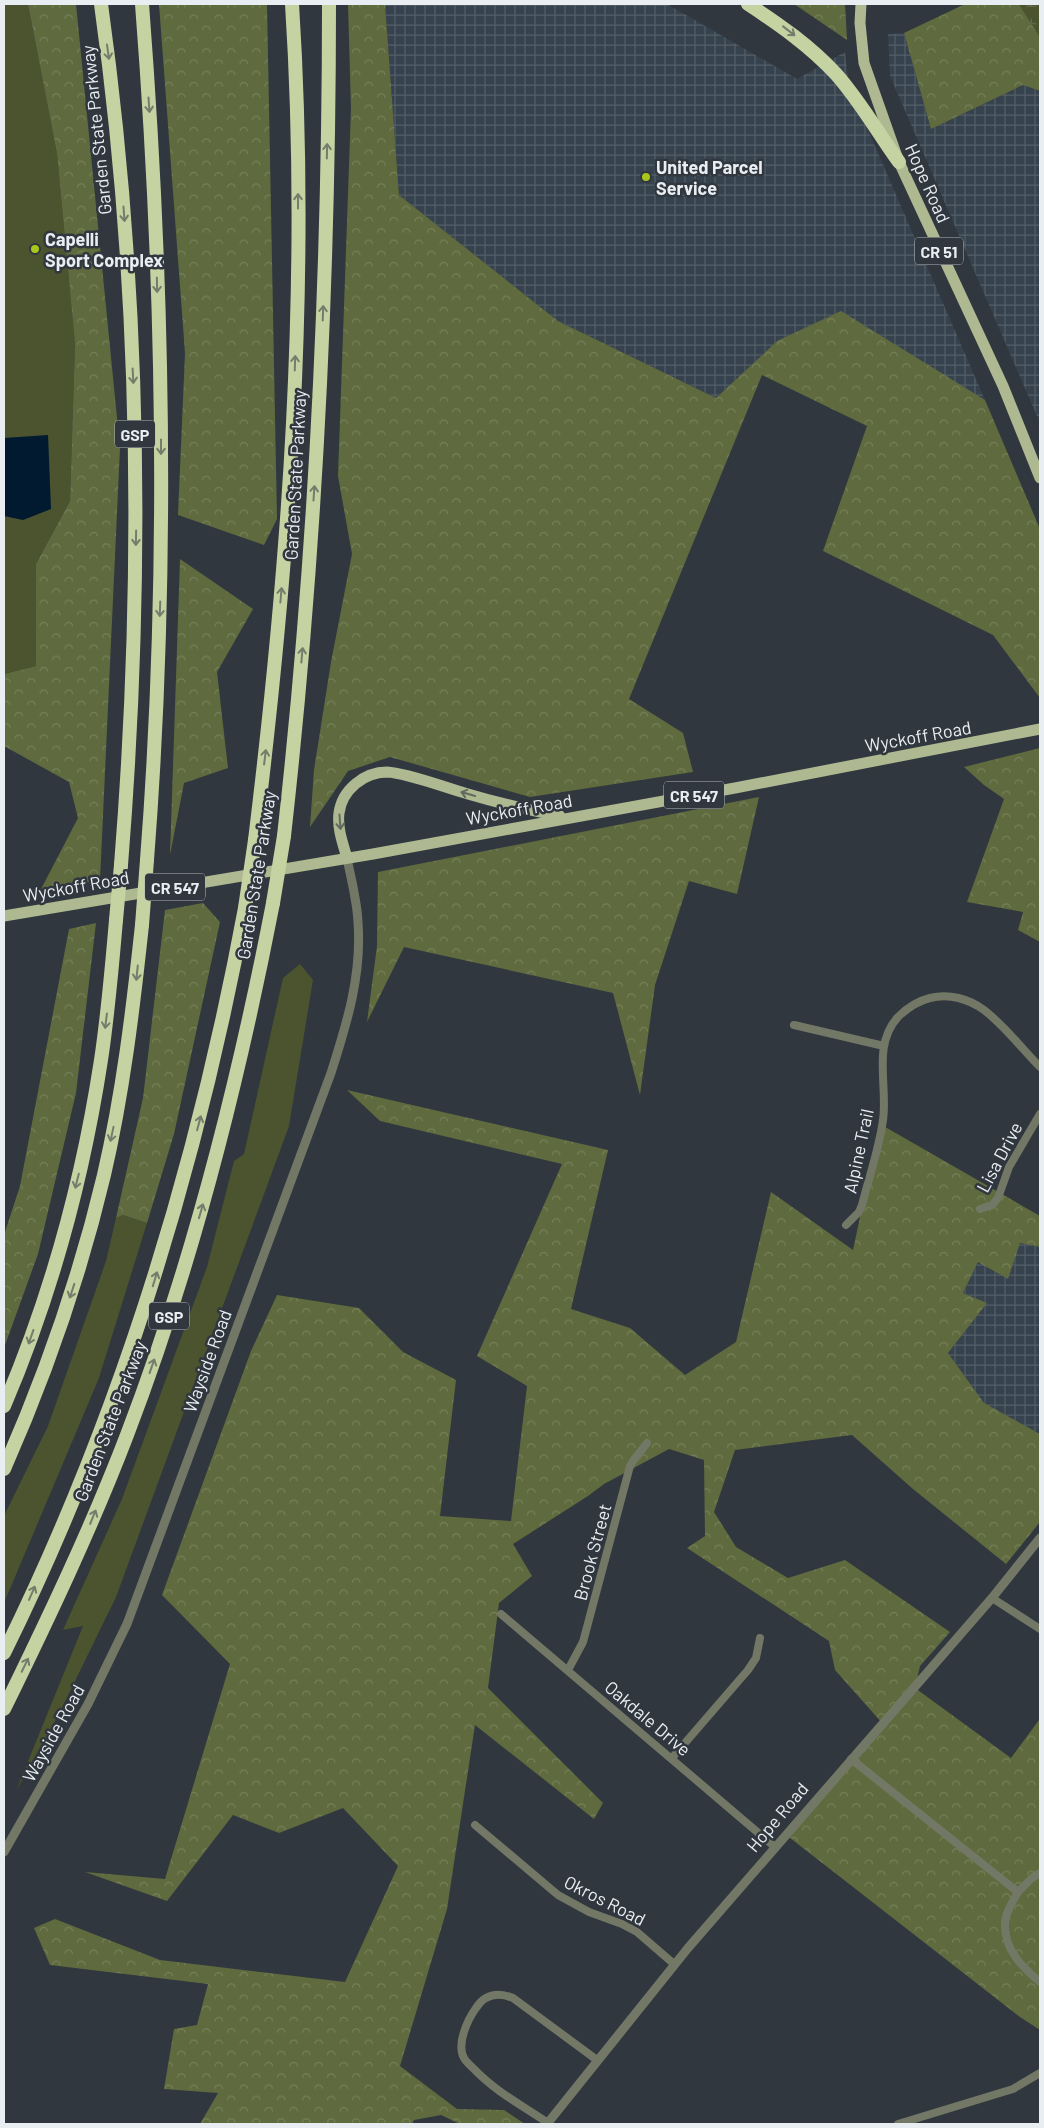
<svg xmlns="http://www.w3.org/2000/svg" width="1044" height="2128" viewBox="0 0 1044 2128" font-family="Barlow,sans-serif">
  <defs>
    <pattern id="industrial-grid" width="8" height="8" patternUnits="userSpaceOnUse" patternTransform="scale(1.25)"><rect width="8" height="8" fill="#36424d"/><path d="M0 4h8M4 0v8" fill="none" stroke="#535e67"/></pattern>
    <pattern id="forest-crowns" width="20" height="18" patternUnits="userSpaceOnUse" patternTransform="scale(1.25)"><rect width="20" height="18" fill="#5f6a3e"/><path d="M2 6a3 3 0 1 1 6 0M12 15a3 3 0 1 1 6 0" fill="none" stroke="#76805a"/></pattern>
    <pattern id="wetland-marsh" width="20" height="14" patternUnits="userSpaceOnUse" patternTransform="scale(1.25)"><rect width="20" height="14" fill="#4b542e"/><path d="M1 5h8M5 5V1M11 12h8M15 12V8" fill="none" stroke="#656d4d"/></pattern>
  </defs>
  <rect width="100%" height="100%" fill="#30373e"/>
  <path fill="url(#industrial-grid)" d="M385,4H667L797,79L845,52L849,86L985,400L952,381L777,341L716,398L558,321L399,195Z
    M904,33L931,129L1024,85L1040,91V423L890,76L888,34Z
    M1020,1243L1040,1247V1434L983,1403L948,1353L986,1303L963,1293L978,1262Z"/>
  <path fill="#4b542e" d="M4,4H28L57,154L75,344L70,501L36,564V666L4,674Z
    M300,964L313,980L289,1126L116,1597L59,1714L16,1791L83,1626L63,1630L122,1499L207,1267L234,1161L244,1154L283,978Z
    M123,1215L147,1223L99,1378L4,1603V1516L48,1426L106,1261L116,1218Z"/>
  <path fill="url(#forest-crowns)" d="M28,4H76L120,448L100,880L39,893L78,818L69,782L4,746V674L36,666V564L70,501L75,344L57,154Z
    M159,4H267L277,519L264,545L178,515L185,353Z
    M348,4H385L399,195L558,321L716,398L777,341L841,311L985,400L1040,529V698L993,635L823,551L867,426L762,375L629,699L683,733L693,772L530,797L390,757L348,771L310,827L314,770L331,662L352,554L338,476L351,109Z
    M794,4H845L847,40Z
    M965,4H1019L1040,37V91L1023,85L931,129L904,33Z
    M180,559L253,609L217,672L228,768L184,783L170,855Z
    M1040,748V942L1018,930L1023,912L967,902L1004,799L984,785L964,767Z
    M759,797L737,894L689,881L655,985L640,1095L613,993L404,947L367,1022L377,946L378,872Z
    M203,903L220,922L174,1134L147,1223L123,1215L116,1218L143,1098L165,910Z
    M96,923L76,1093L38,1254L4,1348V1235L20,1186L69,929Z
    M347,1090L608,1150L571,1309L630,1328L685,1375L736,1342L771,1192L853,1250L880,1124L1040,1216V1247L1020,1243L1008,1279L978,1262L963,1293L987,1303L948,1353L984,1403L1040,1434V1522L1006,1564L913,1489L852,1435L735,1450L714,1512L736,1547L788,1578L845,1560L950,1632L920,1666L915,1688L1011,1758L1039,1720L1040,1721V2030L1020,2017L785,1834L883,1724L835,1670L829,1641L687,1548L705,1536L704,1460L669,1449L604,1484L588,1496L513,1544L532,1576L499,1603L488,1688L603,1803L594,1819L475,1725L447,1909L400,2066L457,2109L504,2110L525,2124H460L441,2115L414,2120L412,2124H200L218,2093L164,2089L174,2029L197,2025L208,1984L50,1965L34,1928L55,1919L160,1960L345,1982L398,1866L343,1808L279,1833L233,1815L167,1901L85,1872L165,1879L230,1664L162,1595L251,1351L277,1295L359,1308L403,1352L456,1380L440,1516L511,1521L527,1386L477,1356L562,1164L380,1121Z"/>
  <path fill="url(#wetland-marsh)" d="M1019,4H1040V37Z"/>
  <path fill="#011a30" d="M48,435L51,509L23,520L4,516V438Z"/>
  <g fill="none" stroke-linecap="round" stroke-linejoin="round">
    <path stroke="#727865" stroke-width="8" d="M794,1025L884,1046
      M980,1209L992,1205L998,1198L1009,1167L1040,1114
      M846,1225L859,1212L862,1205C869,1177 879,1149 883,1120C888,1086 872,1045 898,1017C907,1008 918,1001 930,998C949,993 969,999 984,1010C1005,1026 1022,1049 1040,1067
      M992,1598L1040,1629
      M501,1614L775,1847
      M568,1670L583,1642L630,1466L633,1461L647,1443
      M672,1758L748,1670L756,1658L760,1638
      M851,1759L1018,1892L1032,1878L1040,1873
      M475,1825L558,1895L589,1912L622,1924L637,1932L674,1964
      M1018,1892C1013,1901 1005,1913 1005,1924C1004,1949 1022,1967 1040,1982
      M548,2123C523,2106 496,2092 474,2069C471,2066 466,2062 464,2058C456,2044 468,2019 476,2008C485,1994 498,1992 513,1998L597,2060
      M898,2124L1013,2089L1040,2073"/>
    <path stroke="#727865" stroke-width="9" d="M4,1852L88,1704L127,1624L331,1073C347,1023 362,975 358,922C357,900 351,879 347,858
      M547,2124L688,1948L992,1598L1040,1538"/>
    <path stroke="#aeb891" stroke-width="11" d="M861,4L860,23L864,63L899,162L1003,386L1040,478
      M347,858C343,844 337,828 339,813C342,790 364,772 387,772C408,773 446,788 468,794C498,803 529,810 560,816
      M4,916L373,854L735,788L1040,729"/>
    <path stroke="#c5d2a2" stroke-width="14" d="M101,4C141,289 144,578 121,865
      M142,4C164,288 169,576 147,860
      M748,4C780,25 810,46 836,74C860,101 878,133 899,162
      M284,836C315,560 329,282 329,4
      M255,840C289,563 310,283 292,4
      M4,1406C51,1296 83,1178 101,1060C108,1014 112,967 116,920
      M4,1469C46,1374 80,1276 104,1175C123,1093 133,1009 142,925
      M4,1653C121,1416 197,1167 245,908
      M4,1709C48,1619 91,1529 127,1435C193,1263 238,1084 273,903"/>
    <path stroke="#c5d2a2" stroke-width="14" d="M273,903L284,836
      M245,908L255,840
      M116,920L121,865
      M142,925L147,860"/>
  </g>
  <defs><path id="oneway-shaft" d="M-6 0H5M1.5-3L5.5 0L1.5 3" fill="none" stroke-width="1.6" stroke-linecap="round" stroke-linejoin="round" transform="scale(1.25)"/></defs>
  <g stroke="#737d6b">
    <use href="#oneway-shaft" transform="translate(789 31) rotate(38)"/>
    <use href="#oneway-shaft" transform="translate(108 52) rotate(82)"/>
    <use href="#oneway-shaft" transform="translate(149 105) rotate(86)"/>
    <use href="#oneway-shaft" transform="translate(327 151) rotate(-89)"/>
    <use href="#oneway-shaft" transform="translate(298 201) rotate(-90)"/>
    <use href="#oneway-shaft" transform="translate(124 214) rotate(86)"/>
    <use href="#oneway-shaft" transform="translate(157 285) rotate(89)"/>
    <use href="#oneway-shaft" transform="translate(323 313) rotate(-88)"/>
    <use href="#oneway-shaft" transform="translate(295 363) rotate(-88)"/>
    <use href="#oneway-shaft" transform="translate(133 376) rotate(87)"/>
    <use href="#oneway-shaft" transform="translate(161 447) rotate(90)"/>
    <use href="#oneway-shaft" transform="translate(314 493) rotate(-86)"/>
    <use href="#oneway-shaft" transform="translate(136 538) rotate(91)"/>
    <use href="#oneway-shaft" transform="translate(281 595) rotate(-85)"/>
    <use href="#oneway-shaft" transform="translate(160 609) rotate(92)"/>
    <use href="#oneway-shaft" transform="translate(302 655) rotate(-85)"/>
    <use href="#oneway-shaft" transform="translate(265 757) rotate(-83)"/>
    <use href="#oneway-shaft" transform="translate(137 973) rotate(96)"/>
    <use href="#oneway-shaft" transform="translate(106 1021) rotate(97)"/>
    <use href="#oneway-shaft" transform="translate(199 1123) rotate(-75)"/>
    <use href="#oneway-shaft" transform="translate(112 1134) rotate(102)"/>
    <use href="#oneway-shaft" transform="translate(77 1181) rotate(104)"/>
    <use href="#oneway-shaft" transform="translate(201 1211) rotate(-74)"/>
    <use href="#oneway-shaft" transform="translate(155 1279) rotate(-73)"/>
    <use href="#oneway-shaft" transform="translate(72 1291) rotate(108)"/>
    <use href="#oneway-shaft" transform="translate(31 1337) rotate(109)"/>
    <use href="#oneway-shaft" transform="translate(152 1366) rotate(-71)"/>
    <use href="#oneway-shaft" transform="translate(93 1517) rotate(-68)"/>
    <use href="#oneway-shaft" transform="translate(32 1593) rotate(-66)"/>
    <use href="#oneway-shaft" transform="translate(25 1665) rotate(-64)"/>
  </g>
  <g stroke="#626b5f">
    <use href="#oneway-shaft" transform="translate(468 794) rotate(-164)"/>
    <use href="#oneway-shaft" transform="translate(340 822) rotate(86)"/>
  </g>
  <g fill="#a9c71a" stroke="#30373e" stroke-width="2">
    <circle cx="646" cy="177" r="5"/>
    <circle cx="35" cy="249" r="5"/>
  </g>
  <g text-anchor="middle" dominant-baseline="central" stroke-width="5" stroke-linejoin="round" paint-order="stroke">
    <g fill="#30373e" stroke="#b2b7bd" stroke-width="1">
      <rect x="915" y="237.5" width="48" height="27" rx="4"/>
      <rect x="115" y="420.5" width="40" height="27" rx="4"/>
      <rect x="664" y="781.5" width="60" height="27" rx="4"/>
      <rect x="145" y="873.5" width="60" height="27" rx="4"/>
      <rect x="149" y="1302.5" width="40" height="27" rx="4"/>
    </g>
    <g font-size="16" font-weight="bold" fill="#e9eef3">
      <text x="939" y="251">CR 51</text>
      <text x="135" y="434">GSP</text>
      <text x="694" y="795">CR 547</text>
      <text x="175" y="887">CR 547</text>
      <text x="169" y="1316">GSP</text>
    </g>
    <g font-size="18" fill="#e9eef3" stroke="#30373e">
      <text transform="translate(96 130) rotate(-96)">Garden State Parkway</text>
      <text transform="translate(928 183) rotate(66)">Hope Road</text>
      <text transform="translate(295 475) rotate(-87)">Garden State Parkway</text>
      <text transform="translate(918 736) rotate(-10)">Wyckoff Road</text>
      <text transform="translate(519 809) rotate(-10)">Wyckoff Road</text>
      <text transform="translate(256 875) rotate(-81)">Garden State Parkway</text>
      <text transform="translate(76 886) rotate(-10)">Wyckoff Road</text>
      <text transform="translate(858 1151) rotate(-78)">Alpine Trail</text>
      <text transform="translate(999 1157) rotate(-62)">Lisa Drive</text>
      <text transform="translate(207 1361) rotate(-70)">Wayside Road</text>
      <text transform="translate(110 1421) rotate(-69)">Garden State Parkway</text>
      <text transform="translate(592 1552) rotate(-75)">Brook Street</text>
      <text transform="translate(648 1718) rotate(40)">Oakdale Drive</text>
      <text transform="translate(53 1733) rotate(-61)">Wayside Road</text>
      <text transform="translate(777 1817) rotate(-50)">Hope Road</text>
      <text transform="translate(605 1900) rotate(27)">Okros Road</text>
    </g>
    <g font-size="18" font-weight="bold" fill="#e9eef3" stroke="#30373e" text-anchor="start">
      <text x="656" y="167">United Parcel<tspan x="656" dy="21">Service</tspan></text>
      <text x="45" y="239">Capelli<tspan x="45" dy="21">Sport Complex</tspan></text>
    </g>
  </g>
  <rect width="1044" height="2128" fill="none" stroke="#e9eef3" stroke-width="10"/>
</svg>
